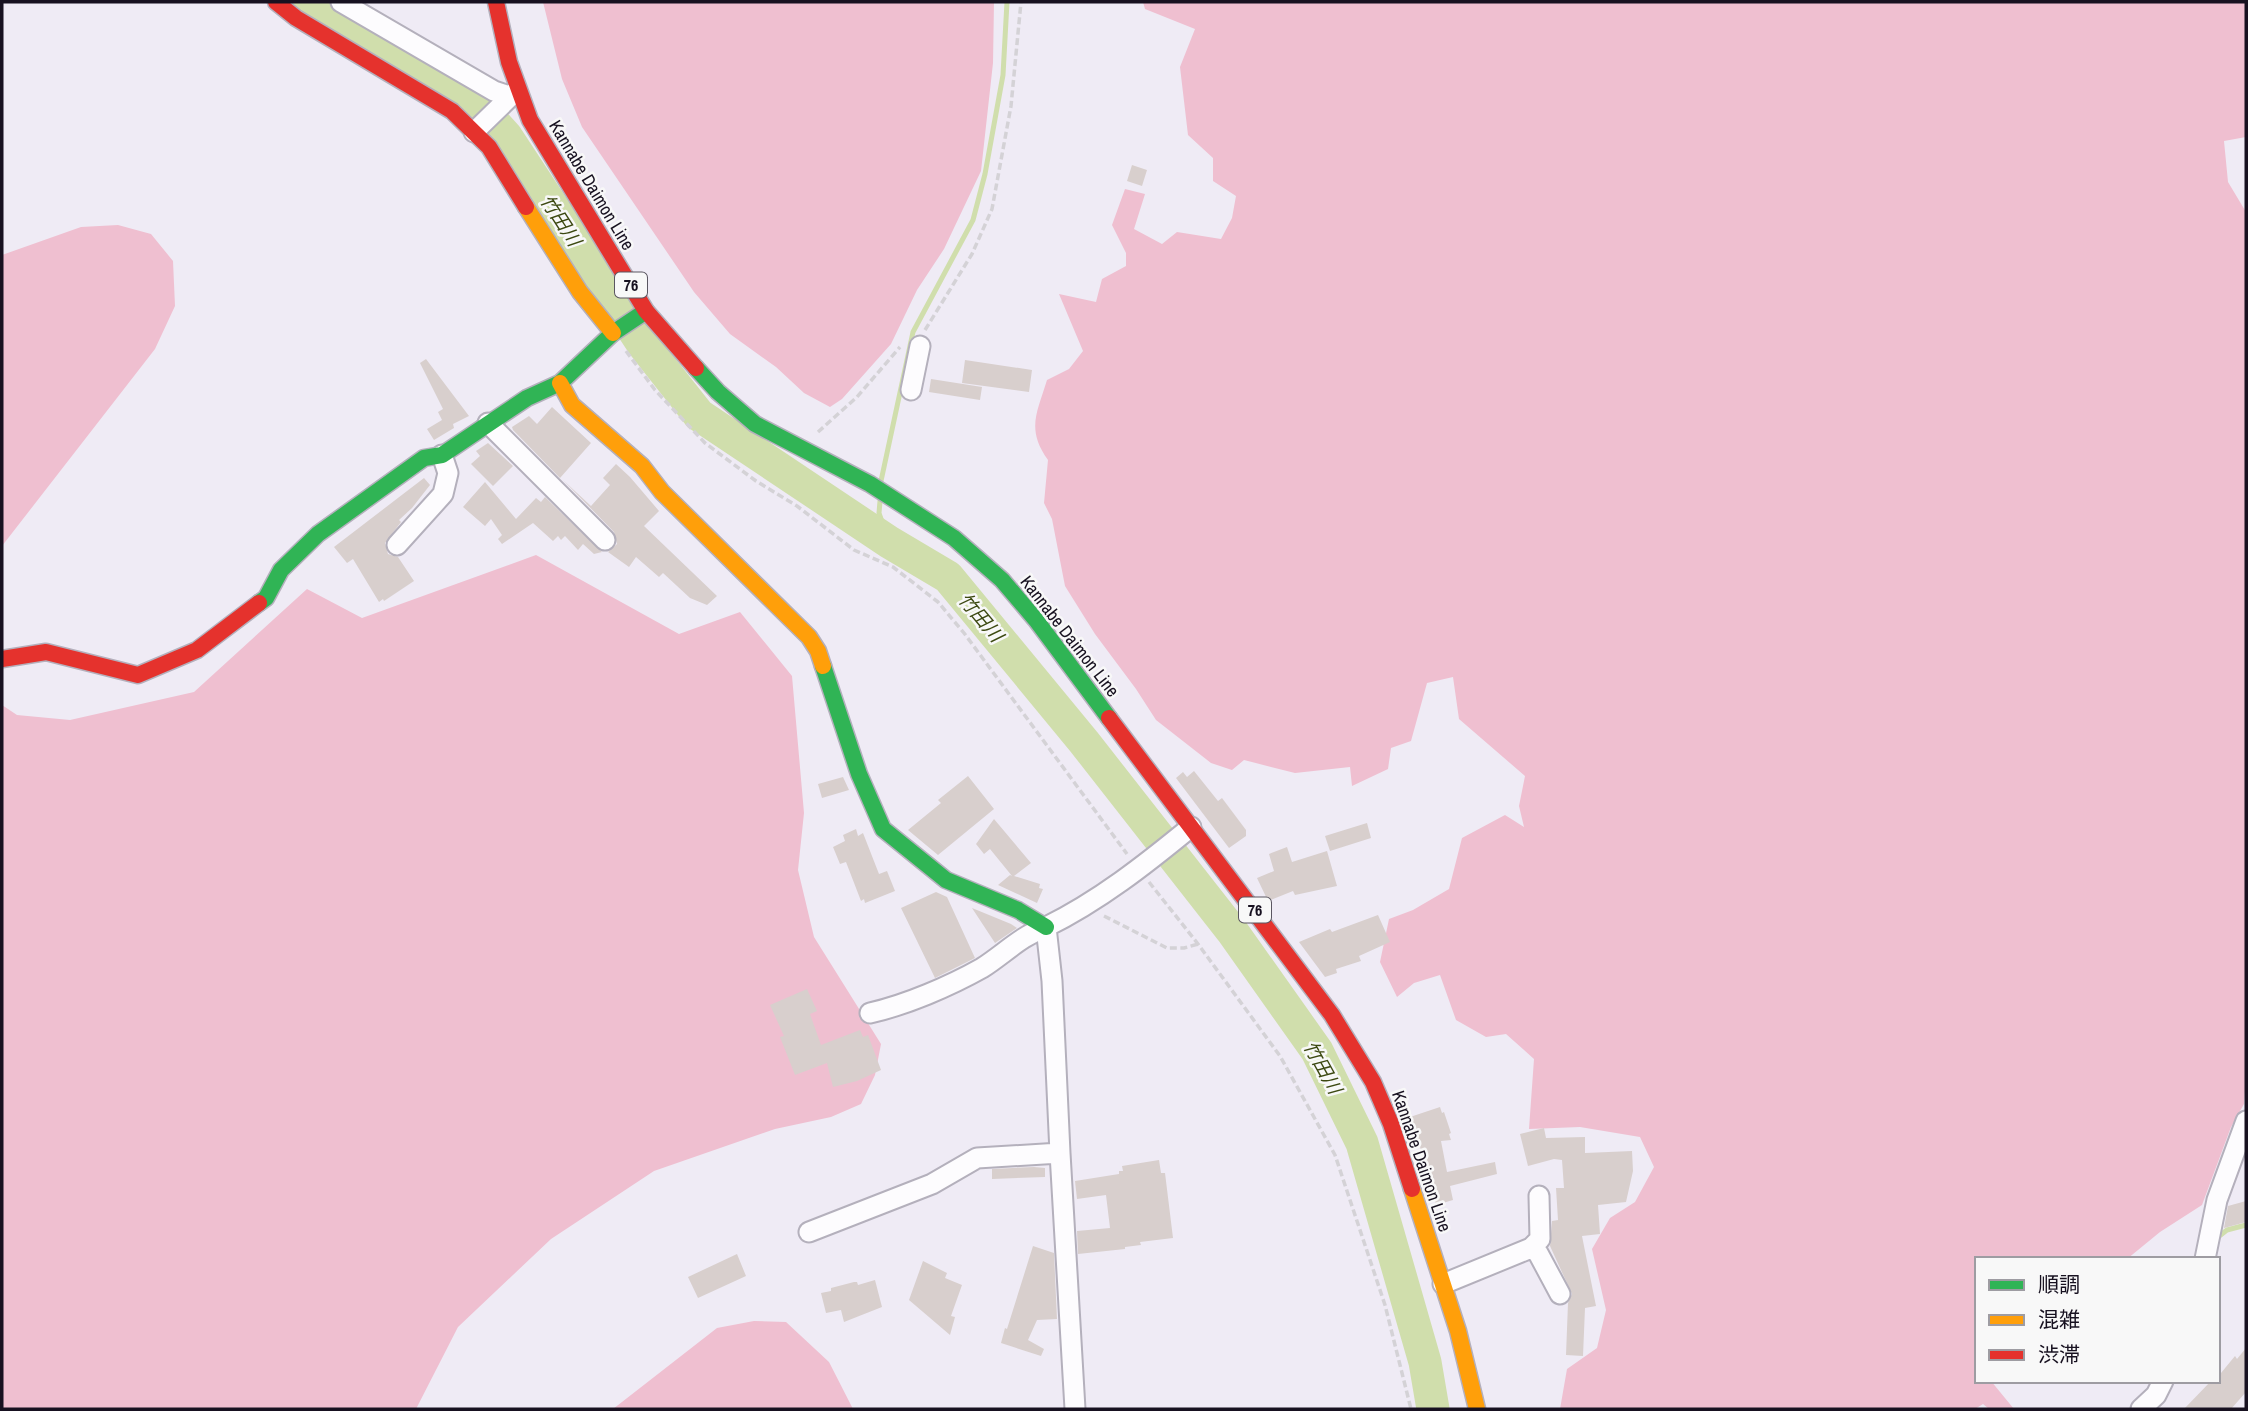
<svg xmlns="http://www.w3.org/2000/svg" width="2248" height="1411" viewBox="0 0 2248 1411" font-family="'Archivo Narrow','Noto Sans JP',sans-serif">
  <rect width="100%" height="100%" fill="#efebf5"/>
  <path fill="#efbfd0" d="M543,2H994L993,63L981,171L944,249L917,290L891,344L842,399L830,407L804,393L776,367L730,334L694,292L582,127L562,79Z
    M1143,2H2246V137L2224,141L2228,182L2246,212V1078L2244,1104L2231,1127L2202,1205L2160,1232L2127,1259H1977V1381H1991L2014,1409H1989L1983,1404L1975,1409H1560L1567,1369L1597,1348L1606,1310L1592,1249L1610,1218L1635,1202L1654,1167L1640,1137L1580,1127L1529,1129L1534,1059L1506,1034L1486,1037L1456,1020L1440,975L1414,983L1397,997L1380,962L1389,919L1413,910L1449,889L1462,838L1505,815L1524,827L1519,806L1525,776L1459,719L1453,677L1427,683L1411,741L1391,748L1388,769L1352,786L1350,767L1295,773L1244,760L1232,770L1211,763L1156,720L1136,689L1095,634L1065,586L1052,519L1044,503L1048,460C1026,429 1037,413 1047,380L1069,369L1083,351L1059,294L1096,302L1102,279L1126,266V253L1112,225L1125,189L1145,194L1134,229L1162,244L1177,232L1221,239L1232,218L1236,196L1213,181V158L1188,135L1180,67L1195,29L1145,9Z
    M118,225L151,234L173,261L175,306L155,349L2,546V255L81,227Z
    M536,555L679,634L740,612L792,676L804,813L798,870L814,937L881,1044L875,1075L861,1104L831,1117L775,1129L654,1171L551,1239L458,1327L416,1409H2V705L17,715L70,720L194,692L307,589L362,618Z
    M754,1321L786,1322L829,1362L853,1409H613L717,1328Z"/>
  <g fill="none" stroke-linecap="round" stroke-linejoin="round">
    <path stroke="#d0deac" stroke-width="5" d="M881,481L913,332L973,220L985,174L1003,75L1007,2
      M880,501L879,513L889,542
      M2218,1237L2227,1230L2246,1225"/>
    <path stroke="#d0deac" stroke-width="33" d="M309,2L334,21L475,102L506,136L642,343L699,415L889,542L948,577L1084,742L1232,931L1317,1051L1362,1143L1425,1362L1433,1409"/>
  </g>
  <path fill="#d8cfcd" d="M1132,165L1147,170L1142,186L1127,181Z
    M426,359L469,416L453,424L454,428L434,440L427,429L442,420L438,412L443,409L420,363Z
    M965,360L1032,370L1029,392L962,383Z
    M931,379L982,387L980,400L929,392Z
    M552,407L591,443L560,478L513,430L512,427L529,416L537,424Z
    M488,443L513,466L493,486L471,464L480,456L476,451Z
    M616,464L630,477L659,511L644,526L717,596L707,605L690,598L663,573L659,577L636,557L629,567L608,552L617,544L614,532L563,480L591,506L610,485L603,478Z
    M424,478L430,485L412,508L399,520L401,522L385,543L388,554L398,557L414,581L384,601L383,599L379,602L353,559L347,563L334,547Z
    M485,482L516,519L536,498L541,502L545,497L602,552L594,554L583,544L578,550L565,536L561,540L558,536L553,541L533,523L502,544L498,539L502,535L491,519L485,526L463,507Z
    M1194,771L1218,801L1222,798L1246,830V836L1229,848L1176,778L1183,772L1187,777Z
    M968,776L994,809L938,855L908,830L941,803L938,800Z
    M843,777L849,790L822,798L818,784Z
    M994,819L1031,863L1014,876L1040,884L1039,888L1043,889L1037,903L998,885L1010,875L1012,876L990,849L984,854L976,844Z
    M1367,823L1371,838L1330,851L1325,836Z
    M856,829L858,836L863,833L879,874L887,871L895,891L865,903L864,899L861,901L846,862L840,864L833,847L845,841L843,835Z
    M1287,847L1292,862L1327,851L1337,886L1295,895L1293,891L1268,901L1257,878L1274,871L1269,854Z
    M936,892L947,897L975,958L935,978L901,908Z
    M972,908L1011,924L1017,928L995,943Z
    M1378,915L1390,942L1359,956L1361,961L1336,969L1337,973L1325,977L1299,942L1330,929L1332,932Z
    M807,989L817,1011L810,1014L821,1045L860,1030L863,1037L868,1035L881,1070L857,1081L833,1087L827,1063L795,1075L780,1037L784,1036L770,1005Z
    M1440,1107L1442,1113L1444,1112L1451,1133L1449,1134L1451,1140L1441,1141L1447,1172L1495,1162L1497,1174L1450,1186L1453,1200L1436,1205L1419,1143L1416,1144L1407,1118Z
    M1544,1128L1546,1138L1585,1137V1153L1632,1151L1633,1171L1626,1202L1598,1205L1600,1234L1582,1236L1596,1306L1585,1308L1583,1356L1566,1355L1568,1303L1572,1294L1550,1246L1552,1221L1558,1220L1556,1188H1564L1562,1160L1554,1159L1528,1166L1520,1134Z
    M1159,1160L1161,1173H1165L1173,1238L1140,1242L1141,1245L1125,1247V1249L1078,1254L1077,1231L1110,1228L1106,1195L1077,1199L1075,1181L1119,1174V1171H1123L1122,1166Z
    M1034,1167L1045,1168V1177L992,1179V1169Z
    M2246,1201V1222L2224,1228L2228,1206Z
    M1033,1246L1054,1253L1057,1319L1037,1320L1028,1340L1044,1349L1041,1356L1001,1343L1005,1328L1007,1329Z
    M737,1254L746,1276L698,1298L688,1277Z
    M923,1261L947,1273L945,1278L962,1285L951,1316L955,1317L950,1335L909,1300Z
    M875,1280L882,1307L844,1322L841,1310L826,1313L821,1293L831,1291V1288L854,1282H857L858,1285Z
    M2246,1348V1392L2231,1409H2184L2211,1381H2218V1373H2221L2235,1356L2237,1359Z"/>
  <g fill="none" stroke-linecap="round" stroke-linejoin="round">
    <defs>
      <path id="street" d="M341,2L494,91L509,96
        M474,132L516,91
        M911,390L920,346
        M488,423L605,540
        M397,545L443,494L448,473L442,455
        M870,1013C906,1005 950,986 982,968C1004,954 1021,936 1046,927
        M809,1232L932,1184L977,1158L1060,1153
        M1531,1248L1538,1253L1560,1294
        M2205,1259L2217,1200L2246,1121
        M1443,1284L1531,1248L1540,1239L1539,1196
        M1075,1409L1060,1153L1052,981L1046,927C1099,901 1146,864 1191,827
        M2141,1409L2156,1395L2163,1381"/>
      <path id="fast" d="M696,368L718,392L755,424L870,484L954,538L1002,580L1036,620L1109,718
        M259,603L266,598L281,570L318,534L424,458L442,455L527,398L560,383L613,333L646,311
        M823,666L859,774L883,829L946,880L1018,910L1046,927"/>
      <path id="slow" d="M526,207L580,292L613,333
        M560,383L572,405L642,466L662,492L809,637L818,651L823,666
        M1412,1189L1458,1331L1477,1409"/>
      <path id="jam" d="M276,2L296,18L452,111L489,147L526,207
        M496,2L509,62L530,120L646,311L696,368
        M2,659L46,652L138,675L197,650L259,603
        M1109,718L1332,1015L1373,1082L1391,1124L1412,1189"/>
    </defs>
    <use href="#street" stroke="#b4b0bc" stroke-width="23"/>
    <use href="#fast" stroke="#b4b0bc" stroke-width="19"/>
    <use href="#slow" stroke="#b4b0bc" stroke-width="19"/>
    <use href="#jam" stroke="#b4b0bc" stroke-width="19"/>
    <path stroke="#d4d2d6" stroke-width="3.5" stroke-dasharray="7 3.5" stroke-linecap="butt" d="M925,330L972,254L992,209L1011,106L1021,2
      M626,351L655,390L705,443L756,481L797,506L854,550L893,567L938,602L964,633L1127,854
      M818,432L857,397L900,347
      M1149,882L1198,944L1280,1056L1335,1155L1385,1305L1411,1409
      M1104,916L1167,948H1184L1198,944"/>
    <use href="#street" stroke="#fdfcfe" stroke-width="19"/>
    <use href="#fast" stroke="#30b455" stroke-width="16"/>
    <use href="#slow" stroke="#ff9f0a" stroke-width="16"/>
    <use href="#jam" stroke="#e5322d" stroke-width="16"/>
  </g>
  <g text-anchor="middle" dominant-baseline="central" stroke-width="5" stroke-linejoin="round" paint-order="stroke">
    <g fill="#f8f8f8" stroke="#5a5661" stroke-width="2">
      <rect x="615" y="272.5" width="32" height="25" rx="5"/>
      <rect x="1239" y="897.5" width="32" height="25" rx="5"/>
    </g>
    <g font-size="16" font-weight="bold" fill="#171120">
      <text x="631" y="285">76</text>
      <text x="1255" y="910">76</text>
    </g>
    <g font-size="18" fill="#171120" stroke="#f8f8f8">
      <text transform="translate(592 185) rotate(59)">Kannabe Daimon Line</text>
      <text transform="translate(1070 636) rotate(52)">Kannabe Daimon Line</text>
      <text transform="translate(1422 1161) rotate(71)">Kannabe Daimon Line</text>
    </g>
    <g font-size="19" font-style="italic" fill="#3c4911" stroke="#f8f8f8">
      <text transform="translate(561 220) rotate(57)">竹田川</text>
      <text transform="translate(981 617) rotate(50)">竹田川</text>
      <text transform="translate(1323 1067) rotate(61)">竹田川</text>
    </g>
  </g>
  <rect width="2248" height="1411" fill="none" stroke="#171120" stroke-width="7"/>
  <rect x="1975" y="1257" width="245" height="126" fill="#f8f8f8" stroke="#9e9ca2" stroke-width="2"/>
  <rect x="1989" y="1280" width="35" height="10" fill="#30b455" stroke="#9e9ca2" stroke-width="2"/>
  <text x="2038" y="1292" font-size="21" fill="#171120">順調</text>
  <rect x="1989" y="1315" width="35" height="10" fill="#ff9f0a" stroke="#9e9ca2" stroke-width="2"/>
  <text x="2038" y="1327" font-size="21" fill="#171120">混雑</text>
  <rect x="1989" y="1350" width="35" height="10" fill="#e5322d" stroke="#9e9ca2" stroke-width="2"/>
  <text x="2038" y="1362" font-size="21" fill="#171120">渋滞</text>
</svg>
